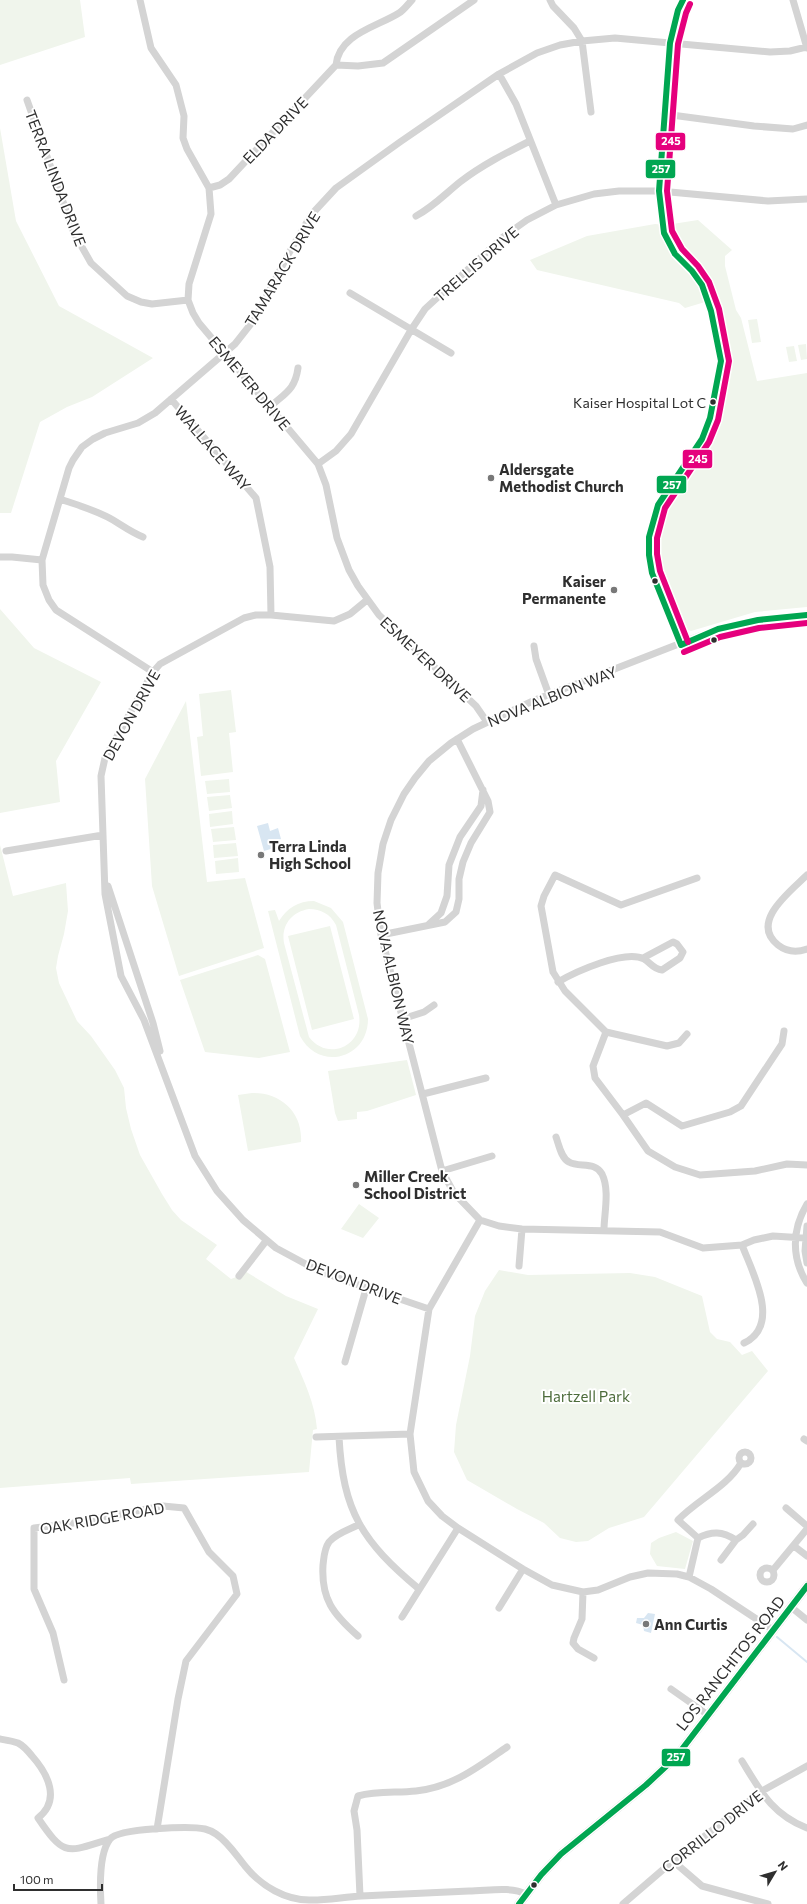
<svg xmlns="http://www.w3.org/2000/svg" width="807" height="1904" viewBox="0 0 807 1904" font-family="Commissioner,sans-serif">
  <rect width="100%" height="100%" fill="#fff"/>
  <path fill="#f0f5ec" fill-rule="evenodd" d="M0,0H80L85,37L0,65Z
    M0,128L16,221L59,306L153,358L92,397L67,407L40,422L11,513H0Z
    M698,220L732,250L725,256V266L736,310L741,318L757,381L807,373V607L755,612L691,631L683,628L677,620L657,571L654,537L662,504L700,451L715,421L724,366V351L715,299L685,308L679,303L537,270L530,260L587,236L655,224L666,225Z
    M757,319L761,342L752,343L748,320Z
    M806,344L807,359L801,360L798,345Z
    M794,346L797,361L789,362L786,347Z
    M0,609L34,648L101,682L56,761L60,802L0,813Z
    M231,690L236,732L229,733L233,772L201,776L197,737L203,736L199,694Z
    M186,701L207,882L245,878L264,948L179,976L152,886L145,779Z
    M229,779L230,792L207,794L205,781Z
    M230,795L232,808L209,811L207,797Z
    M232,811L233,824L210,827L209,814Z
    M234,827L236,840L213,842L211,829Z
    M236,843L238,856L214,858L213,845Z
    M0,845L13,896L66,883L68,911L64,934L58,956L56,968L59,983L77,1021L91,1036L115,1070L124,1088L126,1108L131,1129L140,1155L162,1194L172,1210L181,1220L217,1245L206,1259L231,1279L239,1276L243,1270L286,1296L318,1309L294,1358C304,1381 315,1403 317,1429L313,1430L309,1472L131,1484L130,1478L0,1488Z
    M238,858L239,872L216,874L215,861Z
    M314,901L331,908L343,922L368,1019C368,1059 319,1072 300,1036L268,911L275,910L279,921C287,908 298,901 314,901ZM309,909C321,909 330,914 336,925L359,1015C364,1046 328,1062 309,1037L284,943C281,926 291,912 309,909Z
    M330,926L354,1019L312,1030L288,936Z
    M258,955L265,959L290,1052L259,1058L205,1052L180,980Z
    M407,1060L416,1095L367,1111L357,1112V1119L338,1121L335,1113L328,1071Z
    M252,1093C280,1092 303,1112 301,1142L248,1151L238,1095Z
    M359,1204L379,1218L363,1238L341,1229Z
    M499,1270L528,1275L630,1273L655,1277L702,1296L710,1332L717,1339L730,1342L742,1355L752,1351L768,1371L644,1517L609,1528L588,1541L576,1542L560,1538L544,1523L517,1509L467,1480L454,1452L456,1425L470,1356L475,1316L485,1291Z
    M676,1532L693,1541L685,1569L657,1566L650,1554L651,1543L659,1538Z"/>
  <path fill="#d8e6f2" d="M268,823L270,831L278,828L281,839L273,841L274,848L264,851L257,826Z
    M648,1613L655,1614L651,1633L644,1631L643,1625L636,1623L637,1618H644Z"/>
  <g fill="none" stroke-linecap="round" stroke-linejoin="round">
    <path stroke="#d8e6f2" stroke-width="2" d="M777,1637L807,1662"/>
    <path stroke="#d4d4d4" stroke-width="7" d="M140,0L151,48L176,85L184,116L183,138L187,149L209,188L211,214L189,284L188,300L193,313L199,323L318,464L326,485L337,538L349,570L358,586L379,615L476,706L487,722
      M550,0L553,6L574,28L582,41L591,112
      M793,0L807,48
      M336,65L358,66L383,63L474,0
      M499,74L516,104L556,205
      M27,100L74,233L91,263L127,296L141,302L152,304L188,300
      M664,114L754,126L793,129L807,125
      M209,188L220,185L229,179L336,65C339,34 377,27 399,13C404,10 408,4 412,0
      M416,216C433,207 445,194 460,182C482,165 506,153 530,141
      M350,293L451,353
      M171,399L256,498L270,567L271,615
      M270,407C285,393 295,390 298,368
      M318,464L336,451L351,434L411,330L425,309L503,237L527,220L556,205L594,194L619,191H659L768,201L807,199
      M60,499C77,505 96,510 113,520C123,526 131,532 143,537
      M0,557H12L42,560
      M367,600L350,614L334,621L271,615H256L244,618L160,664L153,672L105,758L101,776L105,894L121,976L144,1020L195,1156L217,1191L243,1220L276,1248L315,1269L341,1279L429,1309
      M681,645L652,573L649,555V537L658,505L702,439L710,418L721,361L711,311L702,285L692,271L675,254L664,233L659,191L670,43L678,10L683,0
      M534,646L536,659L549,695
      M153,672L56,610L49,600L43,585L42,560L69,468L73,460L82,447L93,439L105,433L138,423L155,413L235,344L254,320L289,253L311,215L336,188L400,142L499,74L537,53L560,45L582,41L615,38L770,52L790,51L807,47
      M6,851L103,835
      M807,875C791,891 749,922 778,945C787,952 796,953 807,949
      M697,878L621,905L555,875L544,896L541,906L553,972L565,991L606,1032L593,1066L595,1078L623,1115L648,1151L675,1167L700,1175L755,1171L787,1164L807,1165
      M108,886L153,1023L160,1051
      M429,924L441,913L447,896L449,865L460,837L481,806L483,790
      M381,935L445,922L456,912L459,899V879L463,862L471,843L490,812L488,801L457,739
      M558,982C575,972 625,949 644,959C651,963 653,969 662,970L680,958L683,952L677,944L673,942L643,958
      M402,1019L424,1012L434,1005
      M606,1032L667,1046L679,1043L687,1034
      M423,1094L486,1078
      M623,1115L646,1103L682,1126L730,1112L741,1106L782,1044L784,1031
      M556,1137C559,1145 561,1158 569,1162C579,1168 595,1161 602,1174C610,1190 604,1214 604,1230
      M442,1171L492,1156
      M807,1204C792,1229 791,1258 807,1283
      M480,1220L429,1309L410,1434L414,1472L428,1501L442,1516L458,1528L523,1569L552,1585L583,1592L598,1590L630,1577L648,1573L677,1574L689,1577L711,1589L773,1630
      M807,1226L805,1251L807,1263
      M805,1238L773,1236L754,1240L742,1245L703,1248L660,1232L522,1229L499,1226L480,1220L454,1193L442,1171L381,935L377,903L378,873L383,844L391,820L404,794L415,778L429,761L451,743L473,729L535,700L712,631L758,620L807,615
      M742,1245C752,1272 782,1325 744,1343
      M519,1266L522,1229
      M239,1276L266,1241
      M345,1362L366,1289
      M316,1437L410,1434
      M339,1437C343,1512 362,1541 419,1589
      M804,1439L807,1441
      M739 1458a6 6 0 1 1 12 0a6 6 0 1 1-12 0Z
      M786,1508L807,1526
      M698,1538C712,1531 722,1531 736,1540L743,1535L753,1524
      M794,1546L807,1556
      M721,1560L736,1540
      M760 1575a7 7 0 1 1 14 0a7 7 0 1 1-14 0Z
      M773,1570L807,1529
      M689,1577L698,1538L678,1520C697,1500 727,1487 741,1463
      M583,1592L582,1619L574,1638L573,1643L578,1649L594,1658
      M791,1607L807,1620
      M499,1608L523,1569
      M402,1617L458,1528
      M358,1636C333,1614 321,1599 323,1565C324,1557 324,1549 329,1542C335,1534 350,1529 358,1525
      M64,1680L53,1633L34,1589V1528L68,1524L163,1506L184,1508L209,1552L233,1576L237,1594L186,1661L178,1699L157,1829
      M671,1689L708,1715
      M0,1739C6,1740 13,1741 18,1743C24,1746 28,1751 32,1756C48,1774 61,1800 38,1818C65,1858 67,1852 110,1839
      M742,1761C761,1792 772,1814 807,1828
      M673,1861L702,1886L768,1904
      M360,1896L357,1830L354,1811L358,1796C377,1791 396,1793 416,1791C453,1787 478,1767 507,1747
      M101,1904C100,1887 99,1853 110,1839C119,1828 191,1826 205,1829C209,1830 213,1832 216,1834C228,1842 236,1855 245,1866C261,1886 286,1901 312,1900C328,1900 344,1897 361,1896C397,1894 433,1893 469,1891C487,1891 510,1886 526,1894
      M623,1904L673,1861L762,1791L807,1766"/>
    <path stroke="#c7c7c7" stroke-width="9" d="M519,1904L541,1875L561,1854L646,1785L676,1757L807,1586"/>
    <defs>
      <path id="bus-1" d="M681,645L652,573L649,555V537L658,505L702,439L710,418L721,361L711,311L702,285L692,271L675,254L664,233L659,191L670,43L678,10L683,0
        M681,645L718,629L758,620L807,615
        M519,1904L541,1875L561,1854L646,1785L676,1757L807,1586"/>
      <path id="bus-2" d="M688,642L660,571L657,554V538L665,508L709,442L718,420L729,361L719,309L709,282L698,266L682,249L672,231L667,191L678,44L686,13L690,4
        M684,652L720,637L759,628L807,623"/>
    </defs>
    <use href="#bus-1" stroke="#fff" stroke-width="9"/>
    <use href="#bus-2" stroke="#fff" stroke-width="9"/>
    <use href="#bus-1" stroke="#00a651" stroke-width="6"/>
    <use href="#bus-2" stroke="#e5007d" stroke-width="6"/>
  </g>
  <g fill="#2f2f2f" stroke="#fff" stroke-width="1.5">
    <circle cx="713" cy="402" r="3.5"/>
    <circle cx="655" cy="581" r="3.5"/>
    <circle cx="714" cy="640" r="3.5"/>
    <circle cx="534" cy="1885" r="3.5"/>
  </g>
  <g fill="#787878" stroke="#fff" stroke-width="1.5">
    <circle cx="491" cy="478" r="4"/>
    <circle cx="614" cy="590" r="4"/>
    <circle cx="261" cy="855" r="4"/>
    <circle cx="356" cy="1185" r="4"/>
    <circle cx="646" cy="1624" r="4"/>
  </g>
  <g text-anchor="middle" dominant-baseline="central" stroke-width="4" stroke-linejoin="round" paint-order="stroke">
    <g font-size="14" fill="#2f2f2f" stroke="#fff" text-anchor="end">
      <text x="706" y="402">Kaiser Hospital Lot C</text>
    </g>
    <g font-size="15" fill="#2f2f2f" stroke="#fff">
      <text transform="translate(275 130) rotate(-46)">ELDA DRIVE</text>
      <text transform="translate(56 178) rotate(69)">TERRA LINDA DRIVE</text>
      <text transform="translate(476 264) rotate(-41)">TRELLIS DRIVE</text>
      <text transform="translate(282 269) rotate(-59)">TAMARACK DRIVE</text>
      <text transform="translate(250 383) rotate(50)">ESMEYER DRIVE</text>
      <text transform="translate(213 448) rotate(49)">WALLACE WAY</text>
      <text transform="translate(426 659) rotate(43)">ESMEYER DRIVE</text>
      <text transform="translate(552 696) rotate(-22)">NOVA ALBION WAY</text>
      <text transform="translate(131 715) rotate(-61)">DEVON DRIVE</text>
      <text transform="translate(394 977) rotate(77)">NOVA ALBION WAY</text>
      <text transform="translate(354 1281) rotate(21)">DEVON DRIVE</text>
      <text transform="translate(102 1518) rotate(-10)">OAK RIDGE ROAD</text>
      <text transform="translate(730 1663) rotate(-52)">LOS RANCHITOS ROAD</text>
      <text transform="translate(712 1831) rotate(-38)">CORRILLO DRIVE</text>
    </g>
    <g font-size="15" font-weight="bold" fill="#2f2f2f" stroke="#fff" text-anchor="start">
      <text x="499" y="469">Aldersgate<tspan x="499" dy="17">Methodist Church</tspan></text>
      <text x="606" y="581" text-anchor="end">Kaiser<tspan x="606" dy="17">Permanente</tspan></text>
      <text x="269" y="846">Terra Linda<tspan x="269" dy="17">High School</tspan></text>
      <text x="364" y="1176">Miller Creek<tspan x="364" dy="17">School District</tspan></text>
      <text x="654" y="1624">Ann Curtis</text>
    </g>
    <g font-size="15" fill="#4d6c3b" stroke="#fff">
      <text x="586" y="1396">Hartzell Park</text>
    </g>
  </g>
  <g stroke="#fff" stroke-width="1.5">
    <rect x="655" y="132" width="31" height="19" rx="4" fill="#e5007d"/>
    <rect x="645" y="159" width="31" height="20" rx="4" fill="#00a651"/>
    <rect x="682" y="449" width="31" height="20" rx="4" fill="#e5007d"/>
    <rect x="656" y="475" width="31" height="19" rx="4" fill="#00a651"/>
    <rect x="661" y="1748" width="30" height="19" rx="4" fill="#00a651"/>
  </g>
  <g font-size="11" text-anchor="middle" font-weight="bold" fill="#fff">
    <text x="671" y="145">245</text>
    <text x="661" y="173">257</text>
    <text x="698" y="463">245</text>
    <text x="672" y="489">257</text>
    <text x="676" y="1761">257</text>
  </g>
  <g transform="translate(775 1872) rotate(52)" stroke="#ffffff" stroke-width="3" paint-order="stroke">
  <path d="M0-3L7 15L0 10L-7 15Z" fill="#2f2f2f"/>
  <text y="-6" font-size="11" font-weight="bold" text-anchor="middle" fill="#2f2f2f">N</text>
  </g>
  <path d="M14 1884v6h88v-6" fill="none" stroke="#2f2f2f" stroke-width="2"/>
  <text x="20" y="1884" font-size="12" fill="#2f2f2f" stroke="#ffffff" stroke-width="3" paint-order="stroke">100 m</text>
</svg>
